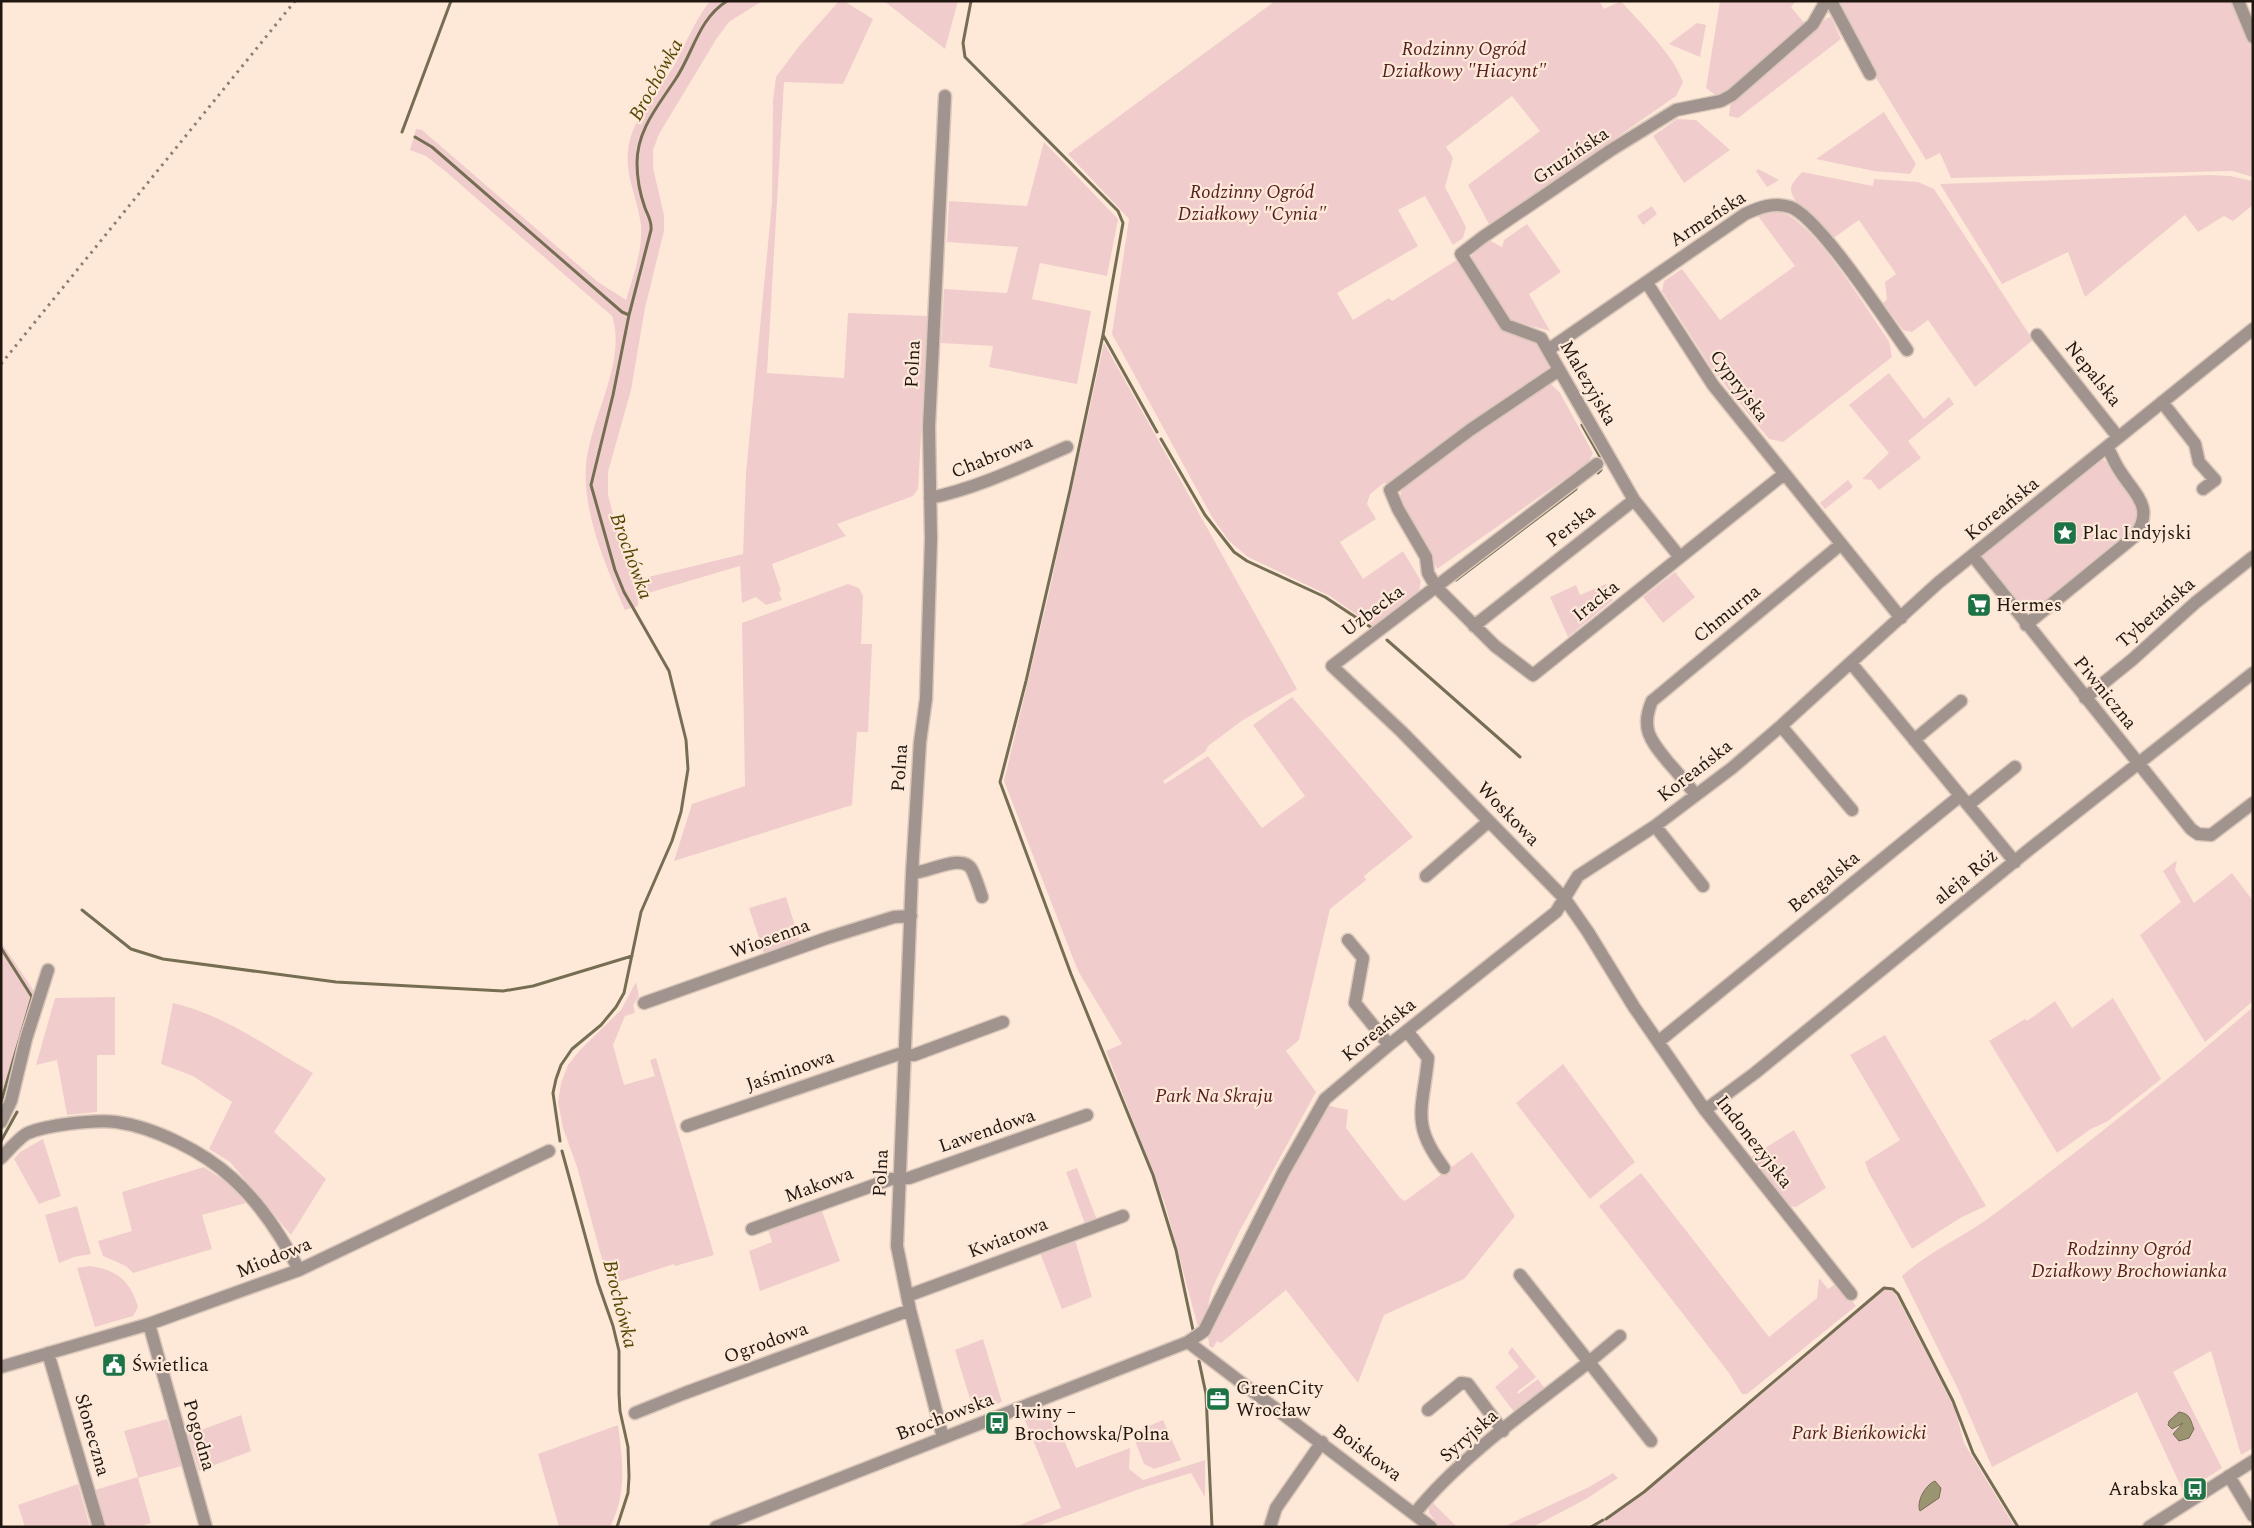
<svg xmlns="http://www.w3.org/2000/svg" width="2254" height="1528" viewBox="0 0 2254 1528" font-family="Spectral,serif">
  <rect width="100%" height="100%" fill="#fee9d9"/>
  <path fill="#f0cdcc" d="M710,1H762L729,22L717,38L659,134L653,150V168L664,215V231L645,308L631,390L608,472V495L620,541L636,580L743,554L746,473L772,202L773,101L776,77L800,45L839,1H844L873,19L843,84L784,82L767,373L844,378L848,313L928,316L918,489L913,496L837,524L846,536L772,564L781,591L779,592L782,600L766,605L756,597L742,603L740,566L638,596V606L625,610C606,567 582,512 586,464C591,417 627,361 612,316L445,171L426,156L410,150L416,129L422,130L598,282L626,300C633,277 643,249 641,225C638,200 625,176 628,151C631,118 659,91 675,64C686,43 695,20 710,1Z
    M884,1H958L945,49Z
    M1275,1H1599L1604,9L1621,1C1641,24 1673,54 1683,82L1676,96L1490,226L1468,185L1540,131L1512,96L1446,147L1453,158L1445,187L1466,227L1463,238L1453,245L1425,196L1398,210L1418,246L1337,293L1353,320L1389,298L1392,301L1460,258C1466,269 1494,323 1501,328C1524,344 1542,332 1550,369L1393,485L1384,483L1370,494L1367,504L1376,519L1340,542L1363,579L1403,551L1421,581L1419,592L1385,617L1388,622L1378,630L1330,596L1248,557L1229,541L1212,517L1112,334L1129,219L1068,154Z
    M1720,1H1796L1791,7L1806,25L1730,91L1718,97L1706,88Z
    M1838,1H2235L2253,47V177L2232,171L1951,178L1940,153L1926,160L1873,73Z
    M1831,17L1841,39L1738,118L1729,116L1731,101L1794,49L1827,18Z
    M1697,23L1706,25L1700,57L1669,44Z
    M1884,112L1916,164L1910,174L1874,171L1816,159Z
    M1677,119L1696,120L1730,150L1684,183L1653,136Z
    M1044,142L1118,219L1107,276L1040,263L1032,299L1091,311L1077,384L989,367L993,346L941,343L944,289L1007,293L1018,247L947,242L949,201L1027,206Z
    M1758,169L1779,180L1767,187L1756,171Z
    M1802,172L1873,186L1874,179L1918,182L1934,189L2033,340L1975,387L1928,320L1912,332L1903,330L1883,303L1887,299L1885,282L1896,274L1859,220L1832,239C1822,229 1791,204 1791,189C1791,183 1798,177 1802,172Z
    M2209,175L2230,176L2253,181V205L2233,221L2224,216L2198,232L2185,215L2085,297L2068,252L2002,284L1940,184Z
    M1652,206L1657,214L1643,225L1637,216Z
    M1771,211C1779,212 1787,213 1793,218C1828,244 1863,304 1889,341L1892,357L1783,442L1769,439L1712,369L1662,291L1664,281L1682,269L1720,320L1795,266L1758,216Z
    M1527,224L1561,272L1529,294L1550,331L1505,319L1470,259L1477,247L1489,240L1502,247L1504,240Z
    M1104,343L1297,689L1243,720L1208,746L1206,751L1163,781L1165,784L1208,756L1262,828L1305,796L1253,725L1292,697L1413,837L1364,876L1366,880L1330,909L1299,1040L1286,1051L1316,1092L1238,1234L1212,1289L1205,1318L1198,1327L1165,1204L1106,1051L1122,1044L1078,971L1004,781L1047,601Z
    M1889,373L1924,419L1949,397L1954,404L1908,441L1921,458L1879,490L1871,480L1862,479L1889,453L1849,405Z
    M1551,384L1560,393L1593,453L1589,462L1437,569L1400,507L1401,489L1527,395Z
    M2100,458L2107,462L2138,502L2137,526L2032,615L2026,617L1981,561V554Z
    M1848,480L1853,487L1825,509L1820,503Z
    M1675,572L1695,597L1663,623L1643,597Z
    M848,584L859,588L863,596L861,644H872L868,732H857L852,805L674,861L692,804L745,786L742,623Z
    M1606,584L1613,600L1568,637L1550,597L1576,585L1580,595Z
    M2177,860L2175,870L2194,903L2232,873L2253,901V1001L2205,1042L2140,935L2181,902L2163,871Z
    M786,897L801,945L765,956L749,908Z
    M1,942L36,994L1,1111Z
    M636,982L639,996L633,1005L635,1013L625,1016L613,1045L624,1085L655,1076L650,1060L656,1058L714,1255L675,1266L674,1264L609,1285L577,1167L563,1128L558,1102L561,1083L568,1065L580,1050L621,1010Z
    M115,997V1055H97V1112L67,1115L57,1060L36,1065L55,998Z
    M2113,998L2161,1079L2108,1121L2091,1129L2057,1153L1989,1041L2025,1019L2027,1021L2055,1001L2072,1028Z
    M173,1003C225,1015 267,1047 313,1073L274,1132L326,1179L291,1235L230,1162L209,1149L232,1102L193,1076L161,1064Z
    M2253,1007V1448L2241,1455L2211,1351L2173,1372L2222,1468L2184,1493L2137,1392L1992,1467L1957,1387L1902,1276C1929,1251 1964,1237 1993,1215C2082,1148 2169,1080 2253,1007Z
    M1885,1035L1986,1206L1960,1218L1912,1249L1869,1173L1865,1162L1900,1140L1850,1055Z
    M1563,1064L1635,1162L1590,1199L1516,1103Z
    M1330,1106L1348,1110L1346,1128L1400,1198L1405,1201L1472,1152L1515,1216L1464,1279L1384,1315L1358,1383L1286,1290L1221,1343L1217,1341L1213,1348L1209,1346L1208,1335L1246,1251L1252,1253L1268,1217L1270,1205L1324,1110Z
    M1794,1130L1826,1188L1796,1207L1785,1206L1749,1158Z
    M43,1139L61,1196L39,1204L14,1159L20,1152Z
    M204,1167L229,1184L246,1203L202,1215L212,1249L133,1273L126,1266L103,1256L98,1241L132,1231L122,1192Z
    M1077,1168L1097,1220L1085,1224L1066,1172Z
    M1641,1173L1769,1337L1817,1298L1819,1278L1828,1289L1834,1285L1841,1287L1856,1306L1747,1394H1742L1729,1373L1599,1206Z
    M77,1206L91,1254L74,1257L59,1263L45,1215Z
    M821,1208L840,1261L760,1291L749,1251L772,1242L767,1227Z
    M1075,1240L1092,1297L1062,1309L1040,1253Z
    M89,1266C116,1269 130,1280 138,1307L133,1316L95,1327L77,1268Z
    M1884,1289L1894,1291L1955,1409L1964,1443L2015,1527H1595L1644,1494Z
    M983,1339L1002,1402L974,1412L955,1350Z
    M1512,1347L1536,1377L1517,1392L1518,1394L1538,1379L1545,1389L1515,1413L1495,1387L1519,1367L1508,1353Z
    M1050,1408L1076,1468L1130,1448L1129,1469L1143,1480L1205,1460V1497L1191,1473L1145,1487L1036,1527H1015L1061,1508L1024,1418Z
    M241,1415L251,1451L199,1471L188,1435Z
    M167,1419L182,1466L138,1478L151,1523L137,1527H105L95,1490L138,1477L124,1431Z
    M1163,1420L1181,1460L1154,1469L1144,1464L1132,1433Z
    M618,1425C623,1461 627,1494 610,1527H559L538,1454Z
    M1613,1473L1618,1478L1586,1499L1533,1527H1503L1587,1488Z
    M78,1484L90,1527H25L18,1505Z
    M1433,1503L1457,1527H1440L1429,1513V1506Z"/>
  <path fill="#9b9470" stroke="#766e53" d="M2179,1412C2191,1414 2190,1420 2194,1429L2189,1438L2179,1441L2173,1434L2183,1423L2172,1429L2168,1425L2169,1421Z
    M1935,1481L1941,1488L1939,1498L1920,1511C1916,1502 1925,1485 1935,1481Z"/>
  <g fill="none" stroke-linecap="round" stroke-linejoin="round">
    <path stroke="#766e53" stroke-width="3" d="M971,1L963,43L965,57L1118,211L1123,223L1103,335L1070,490L1026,681L1000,782L1071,974L1153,1175L1176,1250L1193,1330
      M402,132L451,1
      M415,137L432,147L622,312L629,315
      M1103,335L1157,432
      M1582,425L1603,462
      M1161,439L1205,515L1234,552L1247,561L1325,597L1372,628
      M1598,473L1601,470
      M1456,580L1576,489
      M1387,640L1520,757
      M82,910L131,949L163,959L336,982L503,991L533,986L632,956
      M1,948L32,997L1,1102
      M1,1141L17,1112
      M560,1141L553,1093L556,1079L561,1065L572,1049L601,1025L616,1007L624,993L641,912L672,841L681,812L688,769L686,740L669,671L624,592L615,570L591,485L613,395L629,315L651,230C652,221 648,216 645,208C640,194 637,177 637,163C637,130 658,106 675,80C693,54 698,19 727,1
      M562,1151L598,1283L613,1326L619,1351V1394L620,1411L628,1447L629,1477L628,1493L617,1527
      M1199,1361L1206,1394L1212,1527
      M1606,1519L1644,1492L1884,1288L1893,1289L1898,1294L1953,1401L1973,1453L2018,1527
      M1591,1527L1603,1520"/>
    <defs>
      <path id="minor" d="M1831,1L1870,74
        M2238,1L2253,37
        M1647,283L1713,385L1901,618
        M2037,335L2118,437
        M1548,350L1745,214C1760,207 1774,202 1790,207C1818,216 1886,321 1907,350
        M1559,370L1470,430L1390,490L1398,509L1426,557L1428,573L1436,587L1495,646L1533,675L1784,474
        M2162,402L2195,444L2199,462L2215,480L2203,489
        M1597,464L1332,666L1402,732L1565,899L1588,932L1634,1007L1705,1110L1851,1294
        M930,498C978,488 1023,466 1067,447
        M1634,500L1541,338L1506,325L1461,254L1483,237L1611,150L1676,110L1721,101L1732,95L1813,24L1826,1
        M1973,556L2191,829L2198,834L2211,835L2253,803
        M2026,625L2135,536C2155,507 2135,495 2120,471C2115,464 2112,455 2107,447
        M1474,626L1634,500L1679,556
        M1851,663L2015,862
        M2085,698L2133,659L2195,603L2253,557
        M1781,726L1852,810
        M1914,740L1961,701
        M1696,795C1687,784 1678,773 1668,762C1651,741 1640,729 1652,701L1840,545
        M1968,805L2015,767
        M1655,826L1703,886
        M912,873C928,873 963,852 972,870C976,878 979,888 982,897
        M1426,876L1488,822
        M1348,940L1363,958L1355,1003L1389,1045
        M644,1003L827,938L894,917L911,916
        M1407,1031L1428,1058C1423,1110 1410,1123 1444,1168
        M1658,1042L1960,796
        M1705,1110L1755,1073L2031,848L2253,673
        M1,1122L11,1101L26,1039L48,970
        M687,1126L899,1054L914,1055L1003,1022
        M1,1158C9,1150 17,1140 26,1134C38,1128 54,1126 67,1124C83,1122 100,1120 116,1122C154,1127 204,1152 232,1178C261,1204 281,1235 299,1270
        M752,1229L891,1179L909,1178L1087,1115
        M907,1296L1123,1216
        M149,1324L206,1527
        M1620,1336L1589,1362L1651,1441
        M1188,1342L1431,1527
        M48,1353L99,1527
        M1,1367L149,1324L299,1270L549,1151
        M1428,1410L1461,1383L1468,1384L1503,1431
        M635,1413L685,1393L910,1310
        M943,1438L910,1310L897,1246L912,873L920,742L926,699L931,539L929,427L945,96
        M2229,1476L2253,1516
        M1415,1513C1460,1457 1533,1406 1589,1362L1520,1275
        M716,1527L1188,1342L1204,1331L1283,1173L1325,1099L1389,1045L1556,912L1578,876L1655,826L1732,768L1781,726L1938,583L2253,329
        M1270,1527L1276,1508L1322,1442
        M2149,1527L2253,1461"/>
    </defs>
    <use href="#minor" stroke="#dac7b9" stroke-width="15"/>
    <use href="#minor" stroke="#a1948f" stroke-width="12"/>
    <path stroke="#8d7e73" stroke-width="3" stroke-dasharray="2.5 5" stroke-linecap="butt" d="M1,364L295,1"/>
  </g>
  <defs>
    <symbol id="sight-square" viewBox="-11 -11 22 22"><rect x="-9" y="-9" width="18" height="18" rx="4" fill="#1e7346" stroke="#fee9d9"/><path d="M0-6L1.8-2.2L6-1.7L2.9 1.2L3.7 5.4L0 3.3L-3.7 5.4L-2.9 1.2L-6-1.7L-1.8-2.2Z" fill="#fff"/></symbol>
    <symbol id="supermarket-square" viewBox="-11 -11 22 22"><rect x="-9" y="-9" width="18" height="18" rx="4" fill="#1e7346" stroke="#fee9d9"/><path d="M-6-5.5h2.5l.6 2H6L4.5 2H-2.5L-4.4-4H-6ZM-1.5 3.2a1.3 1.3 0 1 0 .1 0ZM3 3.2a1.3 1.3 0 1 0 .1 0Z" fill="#fff"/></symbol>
    <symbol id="civic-square" viewBox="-11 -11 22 22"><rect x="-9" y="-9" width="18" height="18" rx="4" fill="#1e7346" stroke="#fee9d9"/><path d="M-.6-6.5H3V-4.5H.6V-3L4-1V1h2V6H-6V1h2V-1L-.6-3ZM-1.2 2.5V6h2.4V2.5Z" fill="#fff"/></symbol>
    <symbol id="office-square" viewBox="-11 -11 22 22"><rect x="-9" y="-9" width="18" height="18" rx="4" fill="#1e7346" stroke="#fee9d9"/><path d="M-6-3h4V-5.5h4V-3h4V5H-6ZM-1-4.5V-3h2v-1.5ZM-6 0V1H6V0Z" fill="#fff"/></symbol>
    <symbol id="bus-square" viewBox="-11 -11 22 22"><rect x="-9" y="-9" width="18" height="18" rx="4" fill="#1e7346" stroke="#fee9d9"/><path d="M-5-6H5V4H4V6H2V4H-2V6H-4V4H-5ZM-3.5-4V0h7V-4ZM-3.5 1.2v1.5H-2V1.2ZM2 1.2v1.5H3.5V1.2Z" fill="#fff"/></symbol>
  </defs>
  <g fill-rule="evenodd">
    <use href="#sight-square" x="2051" y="519" width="28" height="28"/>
    <use href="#supermarket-square" x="1965" y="591" width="28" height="28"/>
    <use href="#civic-square" x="100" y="1351" width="28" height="28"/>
    <use href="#office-square" x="1204" y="1385" width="28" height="28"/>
    <use href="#bus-square" x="983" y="1409" width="28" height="28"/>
    <use href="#bus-square" x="2181" y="1475" width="28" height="28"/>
  </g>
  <g text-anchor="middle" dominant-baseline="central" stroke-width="4.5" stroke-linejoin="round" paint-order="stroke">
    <g font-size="19" font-style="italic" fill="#562022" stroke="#fee9d9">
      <text x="1464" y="49">Rodzinny Ogród<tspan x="1464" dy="22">Działkowy "Hiacynt"</tspan></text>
      <text x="1252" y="192">Rodzinny Ogród<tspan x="1252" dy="22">Działkowy "Cynia"</tspan></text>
      <text x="1214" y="1096">Park Na Skraju</text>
      <text x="2129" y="1249">Rodzinny Ogród<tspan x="2129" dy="22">Działkowy Brochowianka</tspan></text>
      <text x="1859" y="1433">Park Bieńkowicki</text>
    </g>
    <g font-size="19" fill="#201710" stroke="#fee9d9">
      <text transform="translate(1571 156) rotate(-34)">Gruzińska</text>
      <text transform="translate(1708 219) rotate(-33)">Armeńska</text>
      <text transform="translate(913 364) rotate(-87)">Polna</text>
      <text transform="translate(2093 374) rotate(51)">Nepalska</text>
      <text transform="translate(1588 383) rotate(60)">Malezyjska</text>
      <text transform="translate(1739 386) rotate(53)">Cypryjska</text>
      <text transform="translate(992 457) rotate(-22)">Chabrowa</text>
      <text transform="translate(2002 509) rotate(-39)">Koreańska</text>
      <text transform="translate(1571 526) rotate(-38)">Perska</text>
      <text transform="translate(1596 601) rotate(-39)">Iracka</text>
      <text transform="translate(1373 611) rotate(-37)">Uzbecka</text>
      <text transform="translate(2156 613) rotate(-41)">Tybetańska</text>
      <text transform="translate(1727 614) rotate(-39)">Chmurna</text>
      <text transform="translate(2105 693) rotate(51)">Piwniczna</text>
      <text transform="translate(900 768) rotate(-86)">Polna</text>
      <text transform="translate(1695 771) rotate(-38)">Koreańska</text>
      <text transform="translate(1508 814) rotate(46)">Woskowa</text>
      <text transform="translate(1966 877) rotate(-39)">aleja Róż</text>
      <text transform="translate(1824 882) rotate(-39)">Bengalska</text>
      <text transform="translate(770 939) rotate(-20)">Wiosenna</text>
      <text transform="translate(1379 1030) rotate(-39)">Koreańska</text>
      <text transform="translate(790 1071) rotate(-19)">Jaśminowa</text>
      <text transform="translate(987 1131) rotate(-19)">Lawendowa</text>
      <text transform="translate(1754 1142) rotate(52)">Indonezyjska</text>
      <text transform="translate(881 1173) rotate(-87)">Polna</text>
      <text transform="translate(819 1185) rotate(-20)">Makowa</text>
      <text transform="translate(1008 1238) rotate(-21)">Kwiatowa</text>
      <text transform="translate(274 1258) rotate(-22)">Miodowa</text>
      <text transform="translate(766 1343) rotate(-20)">Ogrodowa</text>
      <text transform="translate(945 1417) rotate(-21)">Brochowska</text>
      <text transform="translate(92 1435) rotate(74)">Słoneczna</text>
      <text transform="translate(199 1435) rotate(74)">Pogodna</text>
      <text transform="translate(1469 1436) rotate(-41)">Syryjska</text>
      <text transform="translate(1367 1453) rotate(37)">Boiskowa</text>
    </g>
    <g font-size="19" fill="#201710" stroke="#fee9d9" text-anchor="start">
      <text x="2082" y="533">Plac Indyjski</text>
      <text x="1996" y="605">Hermes</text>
      <text x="132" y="1365">Świetlica</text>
      <text x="1236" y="1388">GreenCity<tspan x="1236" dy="22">Wrocław</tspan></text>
      <text x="1014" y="1412">Iwiny –<tspan x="1014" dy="22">Brochowska/Polna</tspan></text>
      <text x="2178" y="1489" text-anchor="end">Arabska</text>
    </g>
    <g font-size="20" font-style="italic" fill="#544703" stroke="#fee9d9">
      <text transform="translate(656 80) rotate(-61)">Brochówka</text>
      <text transform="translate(631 556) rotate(70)">Brochówka</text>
      <text transform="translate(620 1304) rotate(76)">Brochówka</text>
    </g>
  </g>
  <rect width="2254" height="1528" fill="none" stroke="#201710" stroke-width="5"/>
</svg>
